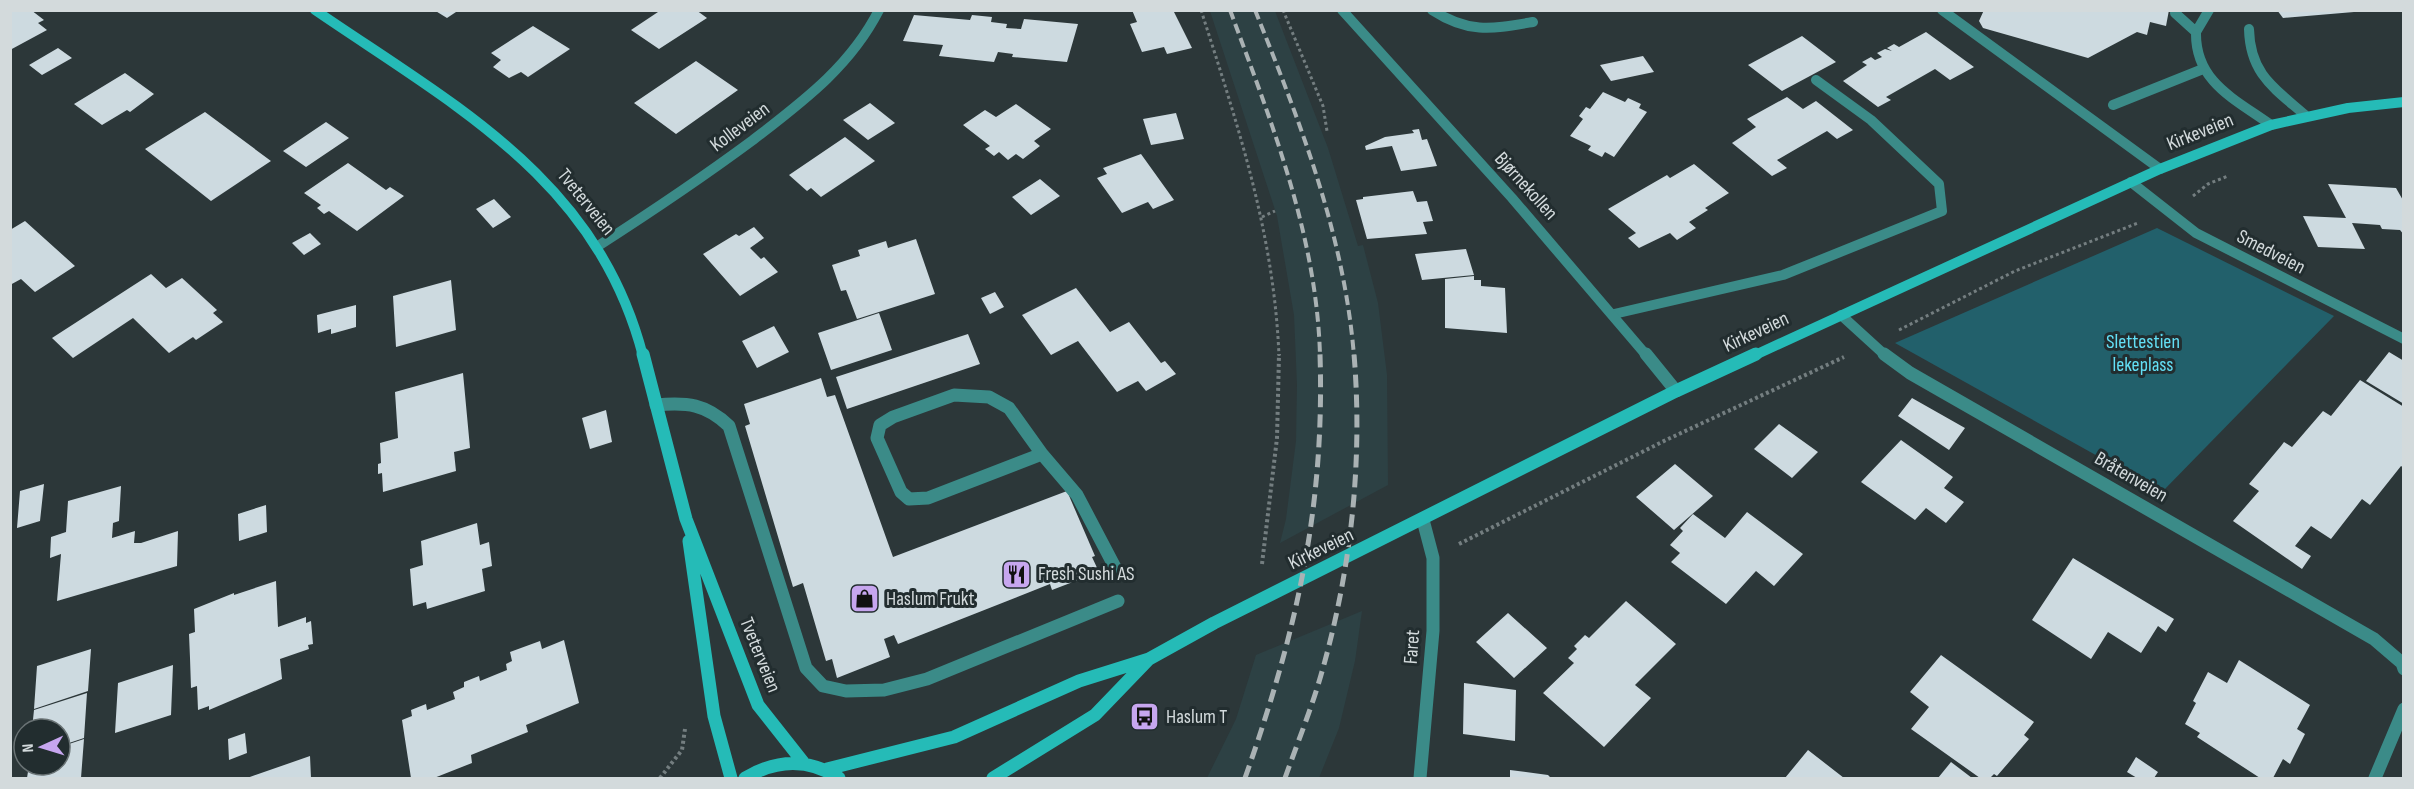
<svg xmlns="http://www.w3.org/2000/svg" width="2414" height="789" viewBox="0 0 2414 789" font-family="'Sofia Sans Condensed',sans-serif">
  <rect width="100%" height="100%" fill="#2c3739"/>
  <path fill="#2d4144" d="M1210,11H1275L1328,148L1358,246L1363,245L1378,303L1387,375L1388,485L1280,543L1286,519L1296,441L1297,385L1294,315L1277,216Z
    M1362,611L1355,661L1339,728L1319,778H1207L1236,719L1256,655Z"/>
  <path fill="#22606b" d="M2157,228L2334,316L2162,492L1895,343Z"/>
  <path fill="#cddae0" d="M10,10H31L44,20L38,23L47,30L10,50Z
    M434,10H459L447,18Z
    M661,10H696L707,18L659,49L631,30Z
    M1132,10H1173L1192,48L1167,54L1164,47L1142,52L1130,24L1137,22Z
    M1984,10H2169L2166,26L2150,22L2147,35L2137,32L2088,58L1983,28L1979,21Z
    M2277,10H2354V12L2283,18Z
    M914,15L970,20L972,15L992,17L991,22L1007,24L1006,28L1021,29L1024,19L1078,24L1067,62L1012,57L1013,54L998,52L994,62L939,56L943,45L903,41Z
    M533,26L570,49L528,77L521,72L509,78L493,67L501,60L491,53Z
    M1926,32L1974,67L1950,80L1935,69L1886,97L1891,100L1878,107L1843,81L1867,65L1862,62L1871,57L1875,60L1882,57L1877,53L1885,49L1892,51L1887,48L1894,44L1899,47Z
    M1802,36L1836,62L1782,91L1748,65Z
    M58,48L72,58L42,75L29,65Z
    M1643,56L1654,72L1611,81L1600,65Z
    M696,61L738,90L676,134L634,103Z
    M125,73L154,94L130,112L127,110L102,125L74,104Z
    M1603,92L1625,102L1628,98L1641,104L1639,108L1647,112L1614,157L1605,152L1602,157L1588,150L1591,146L1570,136L1583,119L1579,116L1586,107L1590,109Z
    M1787,97L1803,109L1816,101L1853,130L1837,139L1827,131L1777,160L1787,168L1772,176L1732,143L1756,127L1747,119Z
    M870,103L895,123L868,140L843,120Z
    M1016,104L1051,129L1034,141L1040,146L1023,159L1016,154L1008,160L999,152L994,156L985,149L990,146L963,125L985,110L996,117Z
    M205,112L271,161L211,201L145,149Z
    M1176,113L1184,139L1151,145L1143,119Z
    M326,122L349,138L306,167L283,151Z
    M1419,129L1422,140L1427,139L1437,166L1401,171L1392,146L1366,150L1365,146L1385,137L1414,133L1412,130Z
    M845,137L875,161L821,197L811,188L807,191L789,175Z
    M1141,154L1174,200L1153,209L1148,202L1122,213L1097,178L1107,174L1103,168Z
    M348,163L386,190L390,187L404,196L357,231L329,211L324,214L317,208L321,205L304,193Z
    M1694,164L1729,193L1705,208L1708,210L1689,222L1696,228L1677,240L1670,233L1639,248L1628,238L1636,233L1608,209L1667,175L1670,178Z
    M1040,179L1060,196L1031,215L1012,197Z
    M2328,184L2396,188L2404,202V235L2400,230L2382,229L2380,225L2352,223L2365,249L2318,247L2303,216L2346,218Z
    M1413,191L1417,202L1427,201L1433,221L1423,222L1427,234L1367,239L1356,200L1363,199V197Z
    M494,199L511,217L493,228L476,209Z
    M25,221L75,266L35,292L21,279L10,285V230Z
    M754,227L764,238L750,248L761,259L764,257L778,272L740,296L703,254L736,234L739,236Z
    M310,233L321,244L304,255L292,243Z
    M916,239L935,294L857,319L846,290L841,291L832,265L860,256L858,250L886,241L888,248Z
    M1466,249L1474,275L1422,280L1415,254Z
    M151,274L166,288L182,278L217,310L213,313L223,322L196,340L193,337L169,353L133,318L73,358L52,338Z
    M1474,276V280H1481V286L1505,288L1507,333L1445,328V279Z
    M451,280L456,330L396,347L393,296Z
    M1076,288L1110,332L1129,322L1161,363L1165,361L1176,374L1146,391L1138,381L1117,392L1078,341L1051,355L1022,315Z
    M995,292L1004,307L990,314L981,298Z
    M356,305V327L331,334V329L318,333L317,315Z
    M879,313L892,350L831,370L818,333Z
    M774,326L789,352L757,368L742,341Z
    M968,334L980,364L847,409L836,377Z
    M2389,352L2404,361V404L2366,381Z
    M463,373L470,448L454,452L456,471L383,492L382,473L378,474V464L381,463L380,443L398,438L395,392Z
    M821,378L827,397L835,395L893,557L1067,491L1095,556L1092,557L1099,572L1052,590L1050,584L898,644L894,635L884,639L890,657L837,678L832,659L826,661L803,583L793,587L745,426L750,424L744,404Z
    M2360,380L2404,407V468L2401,466L2370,505L2362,499L2331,539L2311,526L2295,546L2311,556L2302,569L2233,521L2259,491L2249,484L2281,446L2284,442L2292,447L2323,411L2331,416Z
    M1912,398L1965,428L1949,450L1898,416Z
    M606,410L612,442L590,449L582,418Z
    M1779,424L1818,452L1792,478L1754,449Z
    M1901,440L1953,477L1944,488L1964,502L1946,523L1926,508L1915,520L1861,482Z
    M1675,464L1713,496L1674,530L1636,497Z
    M44,484L40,521L17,528L20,491Z
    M121,486L119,521L113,523L112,538L135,531L134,543H141L178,531L177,566L57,601L61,554L50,558L51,537L66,532L68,501Z
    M266,505L267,532L239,541L238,514Z
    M1747,512L1803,554L1774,586L1756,571L1726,604L1671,562L1680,553L1670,545L1683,531L1680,528L1693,514L1725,538Z
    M477,523L480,545L489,542L492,566L482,569L485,591L427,609L426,602L413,606L410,569L423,565L421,541Z
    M2073,558L2174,619L2166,632L2158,626L2141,653L2108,632L2091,659L2032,620Z
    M276,581L278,627L306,617V623L311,621L313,644L308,645L309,649L280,659L282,679L209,710V706L198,710L197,686L191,688L190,658L189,634L195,632L194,609L234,593V595Z
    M1626,601L1676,644L1635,685L1651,698L1604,747L1543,693L1574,663L1568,658L1577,649L1574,646L1585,635L1589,638Z
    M1508,613L1547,648L1514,678L1476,642Z
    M564,640L579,703L526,725L528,732L471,755L472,763L434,778H411L402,720L412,716L411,710L426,704L427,710L455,699L453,692L464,687V682L479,676L480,681L507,670L506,664L512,661L510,652L540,641L542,649Z
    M91,649L88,691L34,709L37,666Z
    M1941,655L2034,722L2024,735L2029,739L1997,776L1994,774L1990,778H1980L1911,729L1929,707L1910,692Z
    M2239,660L2310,705L2297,729L2305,734L2290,764L2283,759L2273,778H2260L2197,737L2200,733L2185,724L2196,703L2193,701L2208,672L2227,683Z
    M173,665L171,715L115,733L118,683Z
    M1464,683L1516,690L1515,741L1463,734Z
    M87,693L84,738L60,746V729H32L34,710Z
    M245,733L247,753L229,760L228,739Z
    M84,739L81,778H27L29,765H60V747Z
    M1808,750L1844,778H1785Z
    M310,756L311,778H247Z
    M2136,757L2158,772L2154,778H2137L2127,772Z
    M1951,762L1972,778H1938Z
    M1510,770L1548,775L1551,778H1510Z"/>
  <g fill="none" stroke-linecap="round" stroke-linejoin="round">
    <path stroke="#747e80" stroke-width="3" stroke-dasharray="3 3" stroke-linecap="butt" d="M1201,10C1238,126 1274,233 1279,356
      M1283,10L1323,106L1327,131
      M2193,196L2208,184L2228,176
      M1262,217L1275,211
      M1899,330L2015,271L2138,223"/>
    <path stroke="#747e80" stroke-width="4" stroke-dasharray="3 3" stroke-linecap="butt" d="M1459,544L1666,440L1844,357
      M1262,564L1277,438L1279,354
      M660,778L682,750L685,729"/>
    <path stroke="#3b8b88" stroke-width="10" d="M1432,10C1469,34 1492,29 1533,22
      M1942,10L2160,169
      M2175,13L2196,32C2195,82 2235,99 2271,125
      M2249,29C2250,74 2274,88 2305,115
      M2196,32L2209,10
      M2113,105L2203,69
      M1614,314L1783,275L1942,211L1939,184L1871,120L1816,80"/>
    <path stroke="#3b8b88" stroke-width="13" d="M954,395L989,397L1009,408L1042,454L928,498L909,499L901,492L877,438L880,425L893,417Z
      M656,405C687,402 706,404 729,426L806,668L823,686L846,691L884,690L927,679L1118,601
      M1042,454L1077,495L1118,573"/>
    <path stroke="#3b8b88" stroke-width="10" d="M1342,10L1512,198L1647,356
      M2131,182L2196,233L2404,339
      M598,246C651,212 703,177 753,140C802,102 850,67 879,10
      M1841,315L1886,356"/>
    <path stroke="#3b8b88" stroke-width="13" d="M1646,354L1676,391
      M1884,354L1910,373L2374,639L2402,663L2404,669
      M1420,778L1433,631V558L1423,520
      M2375,778L2404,709"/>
    <path stroke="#25bbb7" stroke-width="10" d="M315,10C455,106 597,179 643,356
      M1753,356L2160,169L2271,125L2348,108L2404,102"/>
    <path stroke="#25bbb7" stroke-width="13" d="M643,354L686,519L758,705L803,762
      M689,541L714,716L731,778
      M827,769L954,737L1079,681L1149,659L1214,623L1676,391L1756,354
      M745,778C777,759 808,758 839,778
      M993,778L1095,715L1148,660"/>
    <path stroke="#aab2b4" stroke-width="4" stroke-dasharray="10 5" stroke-linecap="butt" d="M1230,10C1271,121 1317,236 1320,356
      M1255,10C1300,122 1344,234 1354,356"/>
    <path stroke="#aab2b4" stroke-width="5" stroke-dasharray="13 7" stroke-linecap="butt" d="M1245,778C1296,634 1325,508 1320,354
      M1285,778C1297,744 1311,710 1321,675C1351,571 1363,462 1354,354"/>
  </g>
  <defs>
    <symbol id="restaurant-square" viewBox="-11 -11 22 22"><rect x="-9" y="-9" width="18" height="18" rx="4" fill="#c7a6ef" stroke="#222d2f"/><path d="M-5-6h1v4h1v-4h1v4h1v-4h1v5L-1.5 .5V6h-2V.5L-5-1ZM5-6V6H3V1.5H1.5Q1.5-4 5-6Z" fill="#111"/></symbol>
    <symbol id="shop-square" viewBox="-11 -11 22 22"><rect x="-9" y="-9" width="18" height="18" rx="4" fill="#c7a6ef" stroke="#222d2f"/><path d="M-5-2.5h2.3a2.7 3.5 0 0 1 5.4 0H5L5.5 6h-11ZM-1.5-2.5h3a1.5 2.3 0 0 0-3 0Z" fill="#111"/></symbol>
    <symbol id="bus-square" viewBox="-11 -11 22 22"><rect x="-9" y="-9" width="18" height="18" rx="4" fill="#c7a6ef" stroke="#222d2f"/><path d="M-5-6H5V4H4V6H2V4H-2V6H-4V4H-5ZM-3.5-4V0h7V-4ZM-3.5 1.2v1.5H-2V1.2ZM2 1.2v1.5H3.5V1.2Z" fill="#111"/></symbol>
  </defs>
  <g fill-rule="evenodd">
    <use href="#restaurant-square" x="1000" y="558" width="33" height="33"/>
    <use href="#shop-square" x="848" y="582" width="33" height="33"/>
    <use href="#bus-square" x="1128" y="700" width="33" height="33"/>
  </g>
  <g text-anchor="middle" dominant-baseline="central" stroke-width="6" stroke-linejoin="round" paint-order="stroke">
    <g font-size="20" fill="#d3dadc" stroke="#222d2f">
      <text transform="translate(740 127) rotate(-37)">Kolleveien</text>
      <text transform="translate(2200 132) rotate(-22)">Kirkeveien</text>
      <text transform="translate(1526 186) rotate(48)">Bjørnekollen</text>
      <text transform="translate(586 202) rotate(51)">Tveterveien</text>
      <text transform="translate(2271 252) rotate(27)">Smedveien</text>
      <text transform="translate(1756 332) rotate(-25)">Kirkeveien</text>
      <text transform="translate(2131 477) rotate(30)">Bråtenveien</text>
      <text transform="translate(1321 549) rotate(-26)">Kirkeveien</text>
      <text transform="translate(1412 647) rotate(-86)">Faret</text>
      <text transform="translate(760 655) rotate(68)">Tveterveien</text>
    </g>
    <g font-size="20" fill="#63dff5" stroke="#222d2f">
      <text x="2143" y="342">Slettestien<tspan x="2143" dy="23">lekeplass</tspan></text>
    </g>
    <g font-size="20" fill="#d3dadc" stroke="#222d2f" text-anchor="start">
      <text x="1038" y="574">Fresh Sushi AS</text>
      <text x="886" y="599">Haslum Frukt</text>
      <text x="1166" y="717">Haslum T</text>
    </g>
  </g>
  <rect width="2414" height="789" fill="none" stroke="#d3dadc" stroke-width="24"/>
  <g transform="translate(42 747) rotate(266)"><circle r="28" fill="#222d2f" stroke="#697274" stroke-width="1.5"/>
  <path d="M0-4.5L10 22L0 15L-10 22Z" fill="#c7a6ef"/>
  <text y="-9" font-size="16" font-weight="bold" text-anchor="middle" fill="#d3dadc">N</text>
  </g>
</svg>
